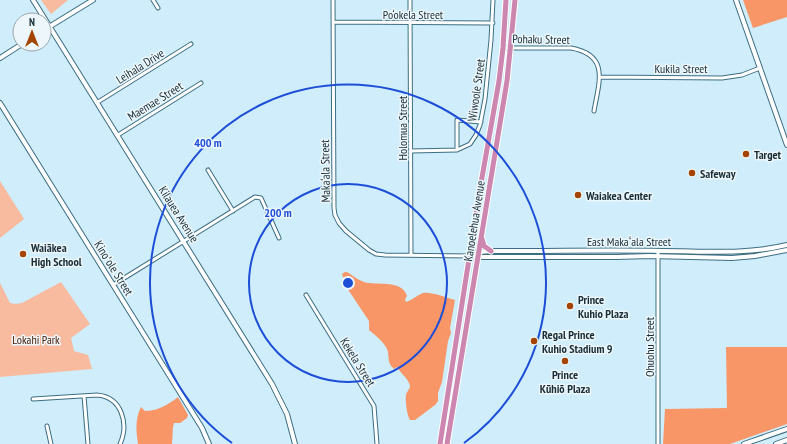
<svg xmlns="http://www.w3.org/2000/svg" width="787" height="444" viewBox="0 0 787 444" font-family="'PT Sans Narrow',sans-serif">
  <rect width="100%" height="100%" fill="#cfedfb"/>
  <path fill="#f8bb9f" d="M41,0H68L51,14Z
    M0,181L24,219L0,238Z
    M61,282L90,324L71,338L74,351L88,355L92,369L0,377V283L10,303L16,304L22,303Z"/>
  <path fill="#f89667" d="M743,0H787V17L753,28Z
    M345,272H347C352,275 358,280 364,282C377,286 402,279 407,296L405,299L406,302C413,300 417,295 423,293C430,291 448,298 455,300L450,328L451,333L448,341L442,382L438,393V401L435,405L415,420H410C407,416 405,400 406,395C407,391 410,389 410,386C410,381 400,372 397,367L394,369C386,362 390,356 387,349C382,340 376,336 369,330V321L347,288L342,274Z
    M726,347H787V424L730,444H663L665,409L727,408Z
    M178,397L188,415L187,418L180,423H174L173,427L172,444H138C136,431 135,419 141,407L145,411C157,411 168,405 178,397Z"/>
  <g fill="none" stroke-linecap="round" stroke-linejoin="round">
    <defs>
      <path id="minor" d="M153,0L158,8
        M333,0L334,208L335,215L339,223L346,231L369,250L376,254L385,255L470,256
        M410,0L411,255
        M333,22L493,23
        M503,48H571C610,55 599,82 594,111
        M600,77L722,78L742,75L760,68
        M98,102L191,44
        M118,135L201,83
        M457,150V120L481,122
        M411,151L457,150L470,144L476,135L480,125L485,99L491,40L493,0
        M208,170L233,211
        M658,251V444
        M113,285L255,197L261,198L279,238
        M306,295L374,406L377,444
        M84,396L88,444
        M33,399L97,395C122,397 129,424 120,444
        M47,426L51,444"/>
      <path id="tertiary" d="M33,0L272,384L287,414L295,444
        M736,0L787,145
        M44,30L93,0
        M0,58L22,44
        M0,103L202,428L209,444
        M470,253L491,251H516C565,251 614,250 663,251C704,251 746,255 787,245
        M470,256L484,257H616L650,256L732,258L755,256L787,250
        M744,444L787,429
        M776,444L787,440"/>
      <path id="trunk" d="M482,239L484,246L491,251
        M440,444L480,189L499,81L503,48L506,0
        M447,444L507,81L515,0"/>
    </defs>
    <use href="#minor" stroke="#3d6e82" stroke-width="5"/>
    <use href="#tertiary" stroke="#3d6e82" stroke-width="6"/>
    <use href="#trunk" stroke="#fff" stroke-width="7"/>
    <use href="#minor" stroke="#fff" stroke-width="3"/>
    <use href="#tertiary" stroke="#fff" stroke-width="4"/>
    <use href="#trunk" stroke="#cc86af" stroke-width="5"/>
  </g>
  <g fill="none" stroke="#1d4ed8" stroke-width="2">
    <circle cx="348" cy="283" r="99"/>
    <path d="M232 443A198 198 0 1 1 464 443"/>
  </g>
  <g fill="#a54401" stroke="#edf7fb" stroke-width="1.5">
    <circle cx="746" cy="154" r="4"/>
    <circle cx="692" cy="173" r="4"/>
    <circle cx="578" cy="195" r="4"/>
    <circle cx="23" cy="254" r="4"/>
    <circle cx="570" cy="306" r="4"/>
    <circle cx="534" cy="341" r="4"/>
    <circle cx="565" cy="361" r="4"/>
  </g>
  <g text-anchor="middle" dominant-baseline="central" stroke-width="3" stroke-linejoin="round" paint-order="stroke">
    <g font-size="12" fill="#192d36" stroke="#edf7fb">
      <text x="413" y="14">Po‘okela Street</text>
      <text transform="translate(541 39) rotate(1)">Pohaku Street</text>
      <text transform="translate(140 66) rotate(-32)">Leihala Drive</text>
      <text x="681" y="68">Kukila Street</text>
      <text transform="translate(476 90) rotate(-82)">Wiwoole Street</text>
      <text transform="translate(155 101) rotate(-32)">Maemae Street</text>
      <text transform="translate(402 128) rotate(-90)">Holomua Street</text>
      <text transform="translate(325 171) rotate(-91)">Maka‘ala Street</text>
      <text transform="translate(179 214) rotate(58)">Kilauea Avenue</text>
      <text transform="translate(474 221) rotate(-81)">Kanoelehua Avenue</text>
      <text x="629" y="241">East Makaʻala Street</text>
      <text transform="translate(114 268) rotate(58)">Kinoʻole Street</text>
      <text transform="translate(649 347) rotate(-90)">Ohuohu Street</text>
      <text transform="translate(358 362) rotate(58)">Kekela Street</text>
    </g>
    <g font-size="12" font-weight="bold" fill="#192d36" stroke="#edf7fb" text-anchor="start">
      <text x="754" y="154">Target</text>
      <text x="700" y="173">Safeway</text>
      <text x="586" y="195">Waiakea Center</text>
      <text x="31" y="247">Waiākea<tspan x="31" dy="14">High School</tspan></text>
      <text x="578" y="299">Prince<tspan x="578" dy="14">Kuhio Plaza</tspan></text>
      <text x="542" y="334">Regal Prince<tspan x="542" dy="14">Kuhio Stadium 9</tspan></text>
      <text x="565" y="374" text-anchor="middle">Prince<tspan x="565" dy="14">Kūhiō Plaza</tspan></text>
    </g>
    <g font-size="12" fill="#481a01" stroke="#edf7fb">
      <text x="36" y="339">Lokahi Park</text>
    </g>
  </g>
  <circle cx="348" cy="283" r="6" fill="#1d4ed8" stroke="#edf7fb" stroke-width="2"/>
  <g font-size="12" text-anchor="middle" font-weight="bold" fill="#1d4ed8" stroke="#edf7fb" stroke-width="3" stroke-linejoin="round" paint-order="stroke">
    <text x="208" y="147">400 m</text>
    <text x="278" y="217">200 m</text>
  </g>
  <g transform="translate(32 32)"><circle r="19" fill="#edf7fb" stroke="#98a6ac"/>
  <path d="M0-3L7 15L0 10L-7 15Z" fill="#a54401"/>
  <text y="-6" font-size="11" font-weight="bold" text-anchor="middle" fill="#192d36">N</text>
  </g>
</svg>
